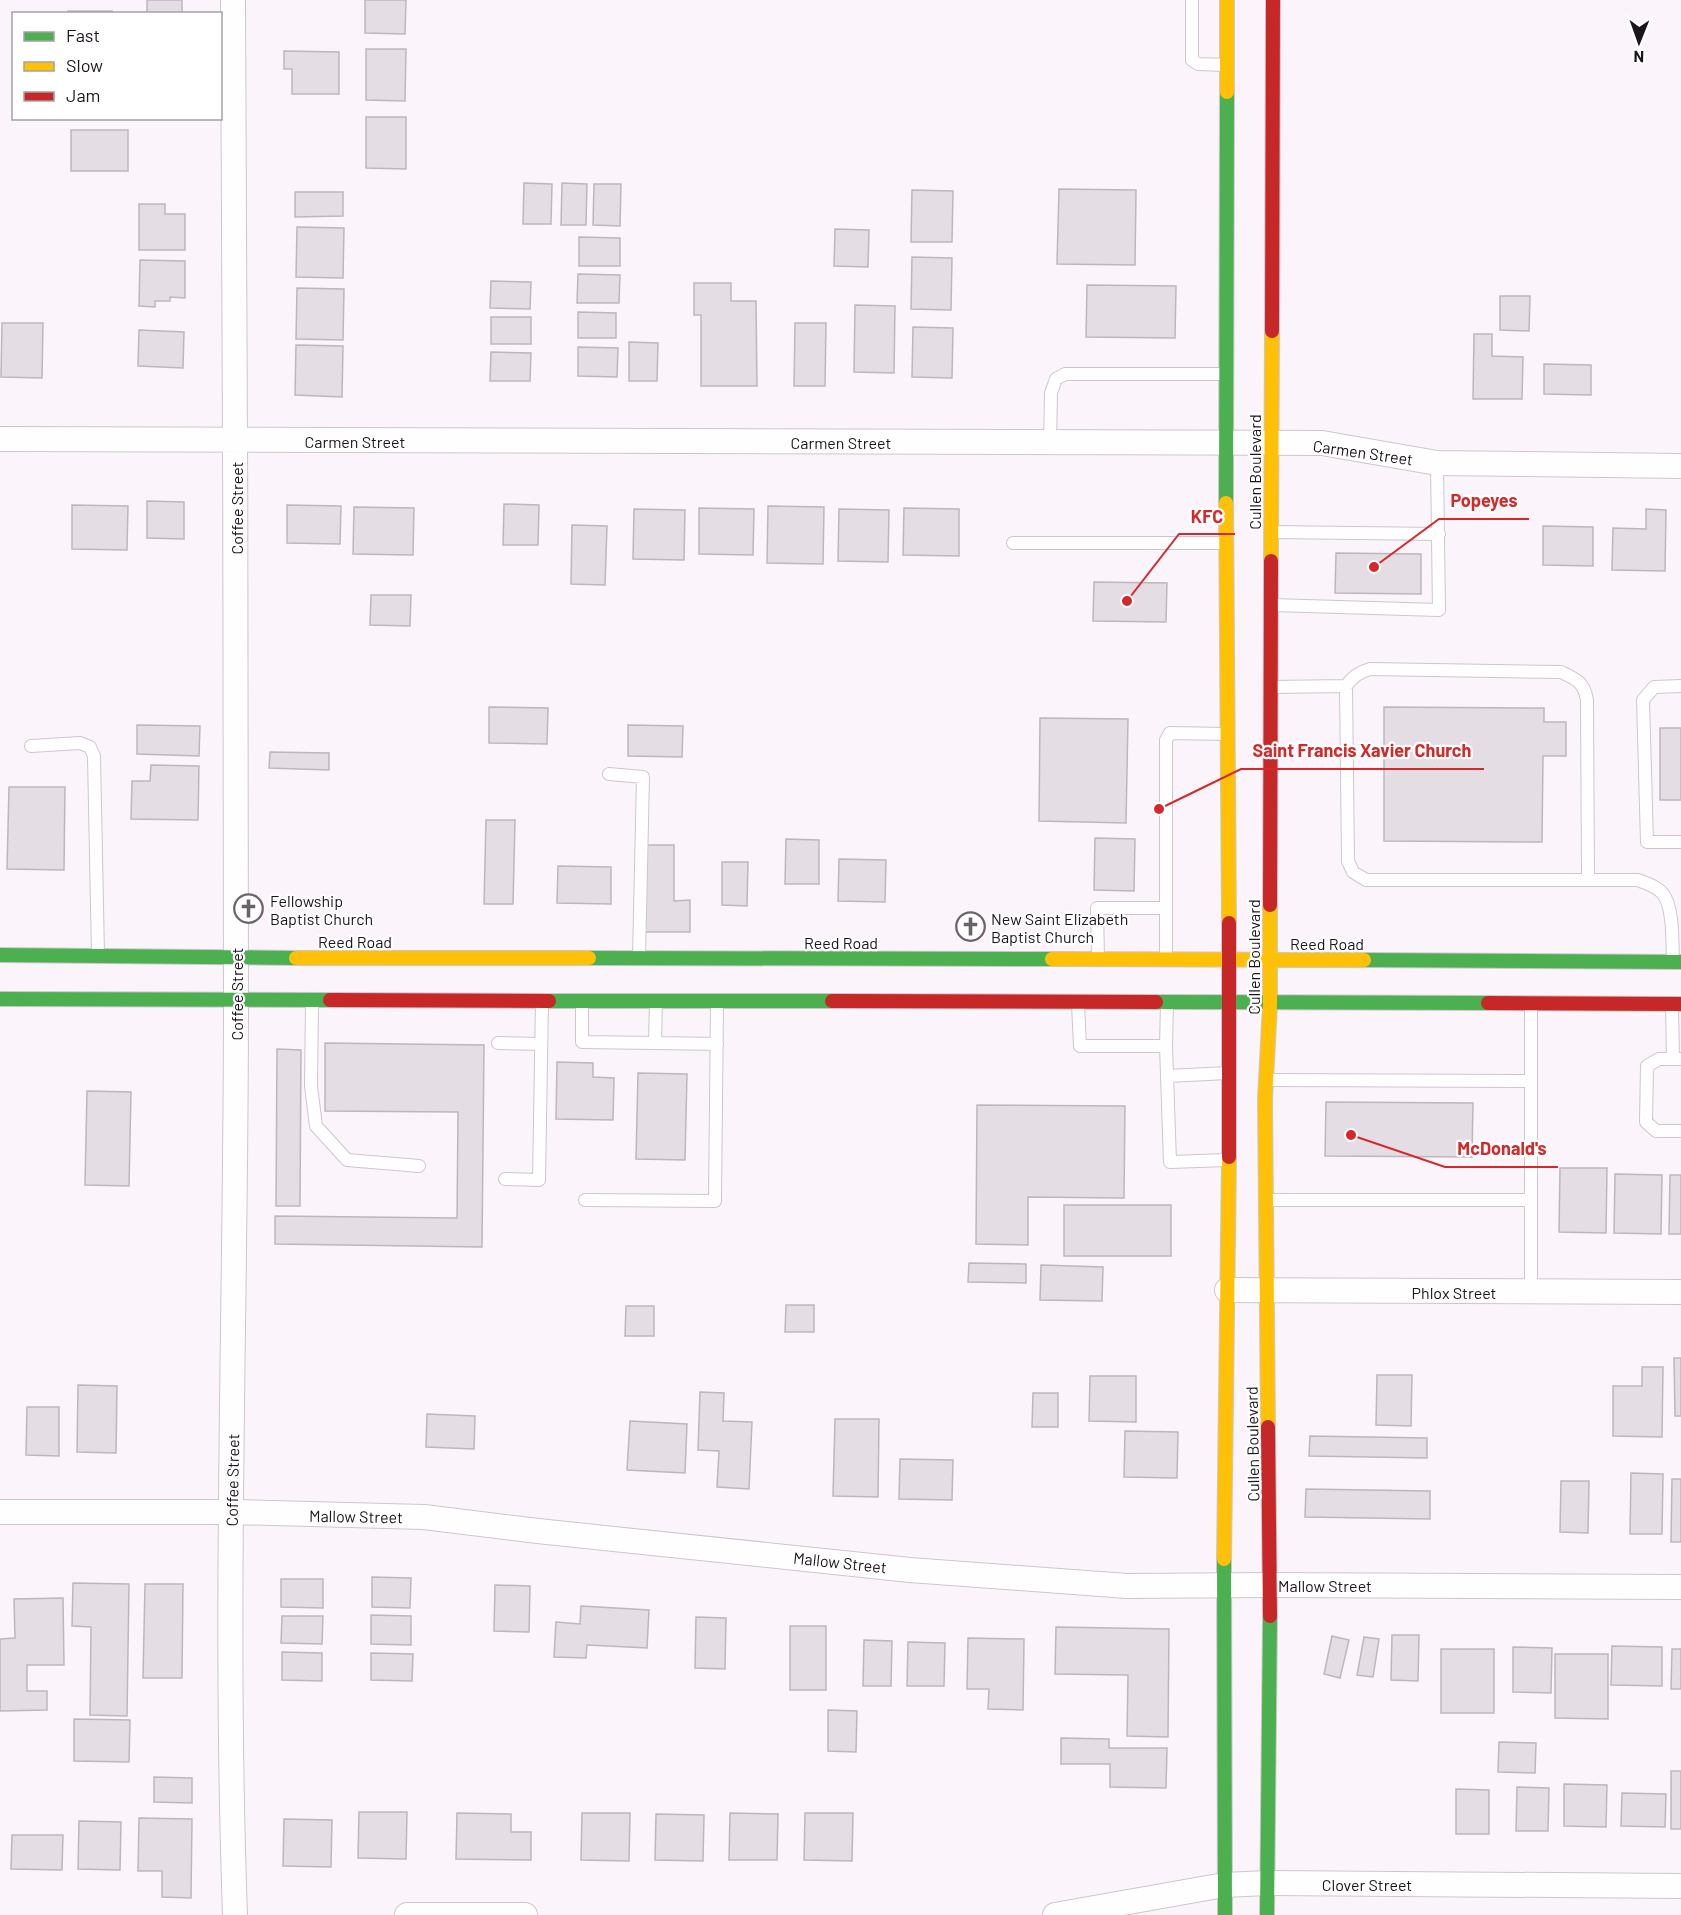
<svg xmlns="http://www.w3.org/2000/svg" width="1681" height="1915" viewBox="0 0 1681 1915" font-family="Barlow,sans-serif">
  <rect width="100%" height="100%" fill="#fbf5fb"/>
  <path fill="#e4dde4" stroke="#bdb6be" stroke-width="1.5" d="M147,0H182V14H147Z
    M365,0H406L405,34L365,33Z
    M68,11H112V14H67Z
    M366,49H406L405,101L366,100Z
    M284,51L339,52V94H292V69H284Z
    M366,117H406V169L366,168Z
    M71,130H128V171H71Z
    M524,183L552,184L551,224H523Z
    M562,183L587,184L586,225H561Z
    M594,184H621L620,226L593,225Z
    M1059,189L1136,190L1135,265L1057,264Z
    M912,190L953,191L952,242H911Z
    M295,192H343V216L295,217Z
    M139,204H165V214H185V250H139Z
    M297,227L344,228L343,278L296,277Z
    M835,229L869,230L868,267L834,266Z
    M579,237L620,238V266H579Z
    M912,257L952,258L951,310L911,309Z
    M140,260L185,261V298L170,297V301H155V307L139,306Z
    M578,274L620,275L619,303H577Z
    M491,281L531,282L530,309L490,308Z
    M694,283H731V301H756L757,386H701V315H694Z
    M1087,285L1176,286L1175,338L1086,337Z
    M297,288L344,289L343,340L296,339Z
    M1500,296H1530L1529,331L1500,330Z
    M855,305L895,306L894,373L854,372Z
    M578,312L616,313V338H578Z
    M491,317H531V344H491Z
    M2,323H43L42,378L1,377Z
    M795,323H826L825,386H794Z
    M913,327L953,328L952,378L912,377Z
    M139,330L184,332L183,368L138,366Z
    M1474,334H1492V356L1523,357L1522,399H1473Z
    M629,342L658,343L657,381H629Z
    M296,345L343,346L342,397L295,395Z
    M578,347L618,348L617,377L578,376Z
    M491,352L531,353L530,381H490Z
    M1544,364L1591,365V395L1544,394Z
    M147,501L184,502V539L147,538Z
    M504,504L539,505L538,545H503Z
    M72,505L128,506L127,550L72,549Z
    M287,505L341,506L340,544L287,543Z
    M768,506L824,507L823,564L767,563Z
    M354,507L414,508L413,555L353,554Z
    M699,508L754,509L753,555L699,554Z
    M904,508L959,509V556L903,555Z
    M634,509L685,510L684,560L633,559Z
    M839,509L889,510L888,562L838,561Z
    M1646,509L1666,510L1665,571L1612,570L1613,528L1646,529Z
    M572,525L607,526L605,585L571,584Z
    M1543,526L1593,527V566L1543,565Z
    M1336,553L1421,554V594L1335,593Z
    M1094,582L1167,583L1166,622L1093,621Z
    M371,595H411L410,626L370,625Z
    M489,707L548,708L547,744L489,743Z
    M1384,707L1544,708V722H1566V756H1543L1542,842L1384,841Z
    M1040,718L1128,719L1126,823L1039,821Z
    M137,725L200,726L199,756L137,754Z
    M628,725L683,726L682,757L628,756Z
    M1660,728H1681V800H1660Z
    M270,752L329,753V770L269,768Z
    M151,765L199,766L198,820L131,819L132,781H150Z
    M9,787H65L64,870L7,869Z
    M486,820H515L513,904H484Z
    M1095,838L1135,839L1134,891L1094,890Z
    M786,839L819,840V884H785Z
    M643,845H674V901L690,900V932H643Z
    M839,859L886,860L885,902L838,901Z
    M722,862H748L747,906L722,905Z
    M558,866L611,867V904L557,903Z
    M325,1043L484,1045L482,1247L275,1244V1216L457,1218L458,1112L325,1111Z
    M277,1049L301,1050L300,1206H276Z
    M557,1062L593,1063V1077L614,1078L613,1120L556,1119Z
    M638,1073L687,1074L685,1160L636,1159Z
    M87,1091L131,1092L129,1186L85,1185Z
    M1326,1102L1473,1103L1472,1157L1325,1156Z
    M977,1105L1125,1106L1124,1198L1028,1197V1245L976,1244Z
    M1560,1168H1607L1606,1233L1559,1232Z
    M1615,1174L1662,1175L1661,1234L1614,1233Z
    M1670,1175H1681V1234H1669Z
    M1064,1205H1171V1256H1064Z
    M969,1263L1026,1264V1283L968,1282Z
    M1041,1265L1103,1267L1102,1301L1040,1300Z
    M786,1305H814V1332H785Z
    M626,1306H654V1336H625Z
    M1674,1358H1681V1416H1675Z
    M1642,1367H1663L1662,1437L1613,1436V1386H1642Z
    M1377,1375H1412L1411,1426L1376,1425Z
    M1090,1376H1136V1422L1089,1421Z
    M78,1385L117,1386L116,1453L77,1452Z
    M700,1392L724,1393L723,1421L752,1422L749,1489L717,1487L719,1451L698,1450Z
    M1033,1393H1058V1427H1032Z
    M27,1407H59V1456L26,1455Z
    M427,1414L475,1416L474,1449L426,1447Z
    M835,1419H879L878,1497L833,1496Z
    M630,1421L687,1424L685,1473L627,1470Z
    M1125,1431L1178,1432L1177,1478L1124,1477Z
    M1310,1436L1427,1438V1458L1309,1456Z
    M900,1459L953,1460L952,1500L899,1499Z
    M1631,1473L1663,1474L1662,1534H1630Z
    M1672,1479H1681V1542H1671Z
    M1561,1481H1589L1588,1533L1560,1532Z
    M1306,1489L1430,1491V1519L1305,1517Z
    M372,1577L411,1578L410,1608L372,1607Z
    M281,1579H323V1608L281,1607Z
    M73,1583L129,1584L127,1716L90,1715L91,1627L72,1626Z
    M145,1584H183L182,1678H143Z
    M495,1585L530,1586L529,1632L494,1631Z
    M63,1598L64,1665H27V1691H47V1710L0,1711V1639L15,1638L14,1599Z
    M581,1606L649,1610L647,1648L587,1645L586,1658L554,1657L556,1622L580,1624Z
    M371,1615L411,1616V1645L371,1644Z
    M282,1616H323L322,1644L281,1643Z
    M696,1617L726,1618L725,1669L695,1668Z
    M790,1626H826V1690H790Z
    M1056,1627L1169,1629L1168,1737L1127,1736L1128,1675L1055,1674Z
    M1392,1635H1419L1418,1681L1391,1680Z
    M1332,1636L1349,1640L1340,1678L1324,1674Z
    M1364,1637L1379,1639L1373,1677L1357,1675Z
    M968,1638L1024,1639L1023,1710L988,1709L989,1689H967Z
    M864,1640L892,1641L891,1686H863Z
    M908,1642L945,1643L944,1686H907Z
    M1612,1646L1662,1647V1686L1611,1685Z
    M1513,1647L1552,1648L1551,1693L1513,1692Z
    M1441,1649H1494V1713H1441Z
    M1672,1649H1681V1689H1671Z
    M282,1652L322,1653V1681L282,1680Z
    M371,1653L413,1654L412,1681L371,1680Z
    M1555,1654H1608V1719L1555,1718Z
    M828,1710L857,1711L856,1752L828,1751Z
    M74,1719L130,1720L129,1762L74,1761Z
    M1061,1738L1109,1739V1748H1167L1166,1788L1110,1787V1764H1061Z
    M1499,1742L1536,1743L1535,1773L1498,1772Z
    M1671,1771H1681V1829H1671Z
    M154,1777L192,1778V1803L154,1802Z
    M1564,1784L1607,1785L1606,1827L1564,1826Z
    M1517,1787L1549,1788L1548,1831H1516Z
    M1456,1789L1489,1790V1834H1456Z
    M1622,1793L1666,1794L1665,1827L1621,1826Z
    M359,1812H407L406,1859L358,1858Z
    M457,1813L511,1814V1832H531V1860L456,1859Z
    M582,1813H630L629,1861L581,1860Z
    M730,1813L778,1814L777,1860H729Z
    M805,1813H853L852,1861L804,1860Z
    M656,1814L704,1815L703,1861L655,1860Z
    M139,1818L192,1819L191,1898L162,1897V1871H138Z
    M284,1819L332,1820L331,1867L283,1866Z
    M79,1821L121,1822L120,1870L78,1869Z
    M12,1835H63L62,1870L11,1869Z"/>
  <g fill="none" stroke-linecap="round" stroke-linejoin="round">
    <defs>
      <path id="lane" d="M1192,0V60L1198,64L1226,65
        M1050,444L1051,393L1056,379L1065,374H1225
        M1272,532L1439,534
        M1013,543H1225
        M1272,605L1439,610L1437,463
        M1346,686C1352,677 1359,672 1370,669L1561,672C1576,679 1584,682 1587,700L1588,879
        M1681,686L1654,687L1643,700L1647,842H1681
        M1272,687L1346,686L1348,861L1353,872L1366,880H1638C1647,884 1657,886 1663,894C1674,908 1672,943 1673,960
        M31,746L80,743L90,747L94,756L98,955
        M609,774L643,777L639,957
        M1098,958L1097,908H1166
        M1166,958V740L1170,733L1226,734
        M656,1001L655,1043L717,1044
        M312,1002L311,1086L316,1126L347,1160L419,1166
        M582,1002V1042L655,1043
        M1078,1004L1080,1046H1166L1170,1162L1227,1160
        M1672,1005L1673,1059
        M498,1043L541,1044
        M1166,1046L1167,1004
        M1681,1059H1659L1647,1066L1646,1122L1656,1131H1681
        M1167,1076L1228,1073
        M1268,1080L1531,1081
        M505,1179L539,1180L542,1002
        M585,1200L715,1201L717,1002
        M1268,1200H1531
        M1531,1292V1005"/>
      <path id="street" d="M233,0C235,334 236,667 236,1001C236,1306 224,1610 235,1915
        M0,439L1322,443L1437,463L1681,466
        M1227,1290L1681,1292
        M0,1512H232L424,1517L538,1531L910,1570L1127,1586L1270,1585L1681,1587
        M407,1915H525
        M1055,1915L1224,1885L1267,1883L1681,1886"/>
      <path id="fast" d="M1226,503L1227,92
        M0,955L296,958
        M589,958L1052,959
        M1364,960L1681,962
        M0,999L330,1000
        M549,1001H832
        M1156,1002L1488,1003
        M1224,1559L1225,1915
        M1267,1915L1270,1616"/>
      <path id="slow" d="M1227,92V0
        M1226,503L1229,923
        M1271,561L1272,331
        M296,958H589
        M1052,959L1364,960
        M1268,1427L1265,1099L1270,1004V905
        M1224,1559L1229,1157"/>
      <path id="jam" d="M1272,331L1273,0
        M1270,905L1271,561
        M330,1000L549,1001
        M832,1001L1156,1002
        M1488,1003L1681,1004
        M1229,1157V923
        M1268,1427L1270,1616"/>
    </defs>
    <use href="#lane" stroke="#cdc6ce" stroke-width="14"/>
    <use href="#street" stroke="#cdc6ce" stroke-width="26"/>
    <use href="#fast" stroke="#cdc6ce" stroke-width="16"/>
    <use href="#slow" stroke="#cdc6ce" stroke-width="16"/>
    <use href="#jam" stroke="#cdc6ce" stroke-width="16"/>
    <use href="#lane" stroke="#fefefe" stroke-width="12"/>
    <use href="#street" stroke="#fefefe" stroke-width="24"/>
    <use href="#fast" stroke="#4caf50" stroke-width="14"/>
    <use href="#slow" stroke="#ffc107" stroke-width="14"/>
    <use href="#jam" stroke="#c62828" stroke-width="14"/>
  </g>
  <defs>
    <symbol id="church-ring" viewBox="-11 -11 22 22"><circle r="9.5" fill="#fff" stroke="#6a636b" stroke-width="1.5"/><path d="M-1.2-6h2.4v3.5h3.3v2.4h-3.3V6h-2.4V-.1h-3.3v-2.4h3.3Z" fill="#6a636b"/></symbol>
  </defs>
  <g fill-rule="evenodd">
    <use href="#church-ring" x="232" y="892" width="33" height="33"/>
    <use href="#church-ring" x="954" y="910" width="33" height="33"/>
  </g>
  <g text-anchor="middle" dominant-baseline="central" stroke-width="4.5" stroke-linejoin="round" paint-order="stroke">
    <g font-size="16" fill="#1c141d" stroke="#fff">
      <text x="355" y="441">Carmen Street</text>
      <text x="841" y="442">Carmen Street</text>
      <text transform="translate(1363 452) rotate(8)">Carmen Street</text>
      <text transform="translate(1254 472) rotate(-90)">Cullen Boulevard</text>
      <text transform="translate(236 508) rotate(-90)">Coffee Street</text>
      <text x="355" y="941">Reed Road</text>
      <text x="841" y="942">Reed Road</text>
      <text x="1327" y="943">Reed Road</text>
      <text transform="translate(1253 957) rotate(-90)">Cullen Boulevard</text>
      <text transform="translate(236 994) rotate(-90)">Coffee Street</text>
      <text x="1454" y="1292">Phlox Street</text>
      <text transform="translate(1252 1444) rotate(-91)">Cullen Boulevard</text>
      <text transform="translate(232 1480) rotate(-89)">Coffee Street</text>
      <text transform="translate(356 1516) rotate(1)">Mallow Street</text>
      <text transform="translate(840 1562) rotate(6)">Mallow Street</text>
      <text x="1325" y="1585">Mallow Street</text>
      <text x="1367" y="1884">Clover Street</text>
    </g>
    <g font-size="16" fill="#1c141d" stroke="#fff" text-anchor="start">
      <text x="270" y="900">Fellowship<tspan x="270" dy="18">Baptist Church</tspan></text>
      <text x="991" y="918">New Saint Elizabeth<tspan x="991" dy="18">Baptist Church</tspan></text>
    </g>
  </g>
  <path fill="none" stroke="#d62828" stroke-width="2" d="M1374 567L1439 519H1529M1127 601L1179 534H1235M1159 809L1241 769H1484M1351 1135L1445 1167H1558"/>
  <g fill="#d62828" stroke="#fff" stroke-width="2">
    <circle cx="1374" cy="567" r="6"/>
    <circle cx="1127" cy="601" r="6"/>
    <circle cx="1159" cy="809" r="6"/>
    <circle cx="1351" cy="1135" r="6"/>
  </g>
  <g font-size="18" text-anchor="middle" font-weight="bold" fill="#d62828" stroke="#fff" stroke-width="4.5" stroke-linejoin="round" paint-order="stroke">
    <text x="1484" y="507">Popeyes</text>
    <text x="1207" y="523">KFC</text>
    <text x="1362" y="757">Saint Francis Xavier Church</text>
    <text x="1502" y="1155">McDonald's</text>
  </g>
  <rect x="12" y="12" width="210" height="108" fill="#ffffff" stroke="#a4a1a5" stroke-width="1.5"/>
  <rect x="24" y="32" width="30" height="9" fill="#4caf50" stroke="#a4a1a5" stroke-width="1.5"/>
  <text x="66" y="42" font-size="18" fill="#1c141d">Fast</text>
  <rect x="24" y="62" width="30" height="9" fill="#ffc107" stroke="#a4a1a5" stroke-width="1.5"/>
  <text x="66" y="72" font-size="18" fill="#1c141d">Slow</text>
  <rect x="24" y="92" width="30" height="9" fill="#c62828" stroke="#a4a1a5" stroke-width="1.5"/>
  <text x="66" y="102" font-size="18" fill="#1c141d">Jam</text>
  <g transform="translate(1639 42) rotate(181)" stroke="#ffffff" stroke-width="4.5" paint-order="stroke">
  <path d="M0-4.5L10 22L0 15L-10 22Z" fill="#1c141d"/>
  <text y="-9" font-size="16" font-weight="bold" text-anchor="middle" fill="#1c141d">N</text>
  </g>
</svg>
